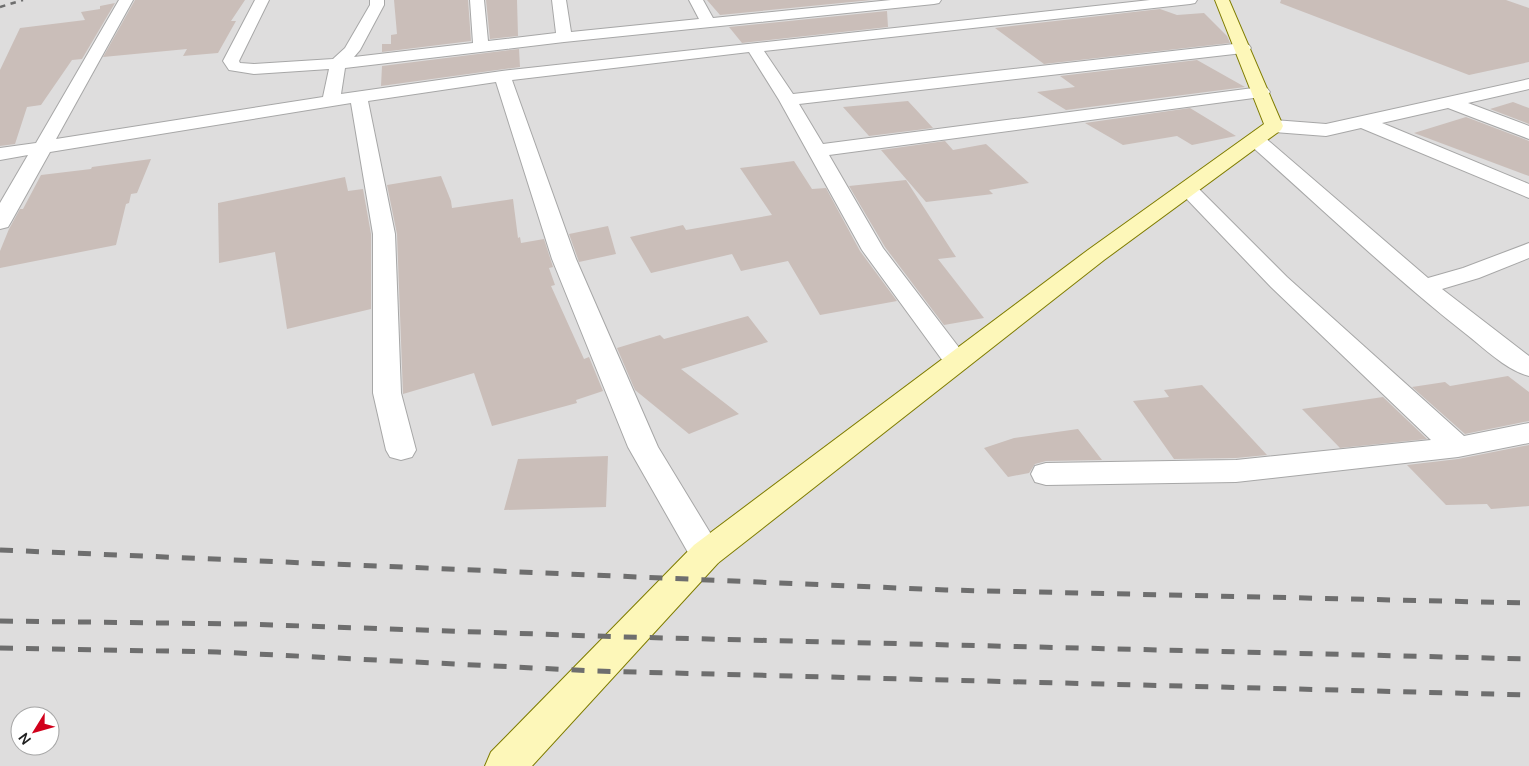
<svg xmlns="http://www.w3.org/2000/svg" width="1529" height="766" viewBox="0 0 1529 766" font-family="Manrope,sans-serif">
  <rect width="100%" height="100%" fill="#f1ece6"/>
  <path fill="#dedddd" fill-rule="evenodd" d="M0,0H1529V766H0ZM20,716H50V746H20Z"/>
  <path fill="#cabeb9" d="M135,0H245L231,21H236L218,53L183,56L187,49L103,57Z
    M394,0H468L471,41L382,52V44H391V35L397,34Z
    M486,0H517L518,36L490,39Z
    M707,0H872L720,15Z
    M1281,0H1506L1529,8V62L1469,75L1280,3Z
    M115,3L82,59L72,60L41,105L27,107L15,144L0,146V70L20,28L85,20L81,12L100,9V6Z
    M1160,9L1177,15L1204,13L1227,36L1230,43L1044,64L995,28Z
    M887,11L888,27L742,43L729,27Z
    M519,49L520,67L381,86L382,66Z
    M1197,60L1245,87L1066,110L1037,92L1075,87L1060,76Z
    M908,101L933,128L869,136L843,107Z
    M1513,102L1529,108V124L1490,109Z
    M1190,108L1236,136L1192,145L1177,136L1123,145L1085,123Z
    M1466,117L1529,141V176L1414,133Z
    M945,141L953,150L986,144L1029,183L989,190L993,194L926,202L881,150Z
    M151,159L137,193L131,194L129,203L126,204L116,245L0,268V251L9,229L20,209H23L41,175L91,169L92,167Z
    M794,161L812,189L826,188L860,251L897,301L820,315L788,261L741,271L732,254L651,273L630,237L683,225L686,230L772,215L740,168Z
    M441,176L451,201L452,208L513,199L518,238L520,237L521,243L544,239L553,267L549,268L555,285L551,286L584,359L589,357L603,391L576,400L577,403L492,426L474,373L403,394L397,234L387,185Z
    M345,177L348,191L363,189L371,234V309L287,329L275,252L219,263L218,203Z
    M906,180L956,257L938,259L984,318L944,325L885,247L849,186Z
    M608,226L616,254L579,262L569,234Z
    M748,316L768,342L681,369L739,414L689,434L635,390L617,348L660,335L664,339Z
    M1508,376L1529,392V421L1465,434L1412,387L1445,382L1450,386Z
    M1202,385L1267,455L1236,458L1174,459L1133,401L1169,397L1164,390Z
    M1383,397L1427,439L1340,448L1302,409Z
    M1078,429L1102,460L1046,461L1035,464L1029,473L1008,477L984,448L1014,438Z
    M1529,445V506L1491,509L1487,504L1446,505L1407,465L1458,459Z
    M608,456L606,507L504,510L518,459Z"/>
  <g fill="none" stroke-linecap="round" stroke-linejoin="round">
    <defs>
      <path id="minor" d="M119,0H133L56,139L323,97L329,69L254,74L229,70L223,61L255,0H269L239,61L240,63L254,64L333,59L345,48L370,5V0H384V5L360,50L354,57L473,43L470,0H484L488,41L556,33L552,0H566L571,32L699,19L689,0H703L713,18L891,0H941L939,3L934,4L564,42L345,68L341,94L502,71L1150,0H1197L1195,3L1190,4L764,51L793,94L1243,43L1249,45L1251,48L1249,51L1243,53L799,104L823,144L1261,87L1267,88L1270,92L1267,96L1261,97L829,155L883,248L970,362L966,368L957,370L948,368L862,250L779,100L749,52L512,80L576,259L658,447L723,554L718,563L706,567L694,563L628,447L552,259L496,82L368,101L395,234L401,393L416,450L412,457L401,460L390,457L386,450L373,393V234L351,103L50,152L11,222L8,227L0,229V203L28,155L0,160V148L36,143Z
        M1529,79V89L1468,103L1529,126V139L1448,108L1382,123L1529,184V198L1361,128L1326,136L1274,132L1267,130L1265,126L1267,122L1274,120L1326,124Z
        M1256,134L1263,136L1428,278L1463,268L1529,243V258L1479,278L1442,289L1529,356V376C1506,370 1485,349 1466,334C1391,275 1321,208 1249,144L1246,140L1249,136Z
        M1188,183L1195,185L1287,277L1464,436L1529,423V443L1458,457L1236,482L1046,485L1035,482L1031,474L1035,466L1046,463L1236,460L1431,440L1271,287L1181,193L1178,189L1181,185Z"/>
      <path id="secondary" d="M1215,0H1229L1283,126L1281,130L1104,260L718,563L532,766H485L491,752L694,545L1088,250L1264,124Z"/>
    </defs>
    <use href="#minor" stroke="#a7a7a7" stroke-width="2"/>
    <use href="#secondary" stroke="#7f7c00" stroke-width="2"/>
    <use href="#minor" fill="#fff" fill-rule="evenodd"/>
    <use href="#secondary" fill="#fdf7b9" fill-rule="evenodd"/>
    <path stroke="#6e6e6e" stroke-width="2.5" stroke-dasharray="5.5 5.5" stroke-linecap="butt" d="M0,7L23,0"/>
    <path stroke="#6e6e6e" stroke-width="5" stroke-dasharray="13 13" stroke-linecap="butt" d="M0,550L946,590L1529,603
      M0,621L244,624L625,637L1529,659
      M0,648L217,652L594,671L1529,695"/>
  </g>
  <g transform="translate(35 731) rotate(233)"><circle r="24" fill="#ffffff" stroke="#a6a6a6"/>
  <path d="M0-4L9 19L0 12L-9 19Z" fill="#d1001b"/>
  <text y="-8" font-size="14" font-weight="bold" text-anchor="middle" fill="#202020">N</text>
  </g>
</svg>
